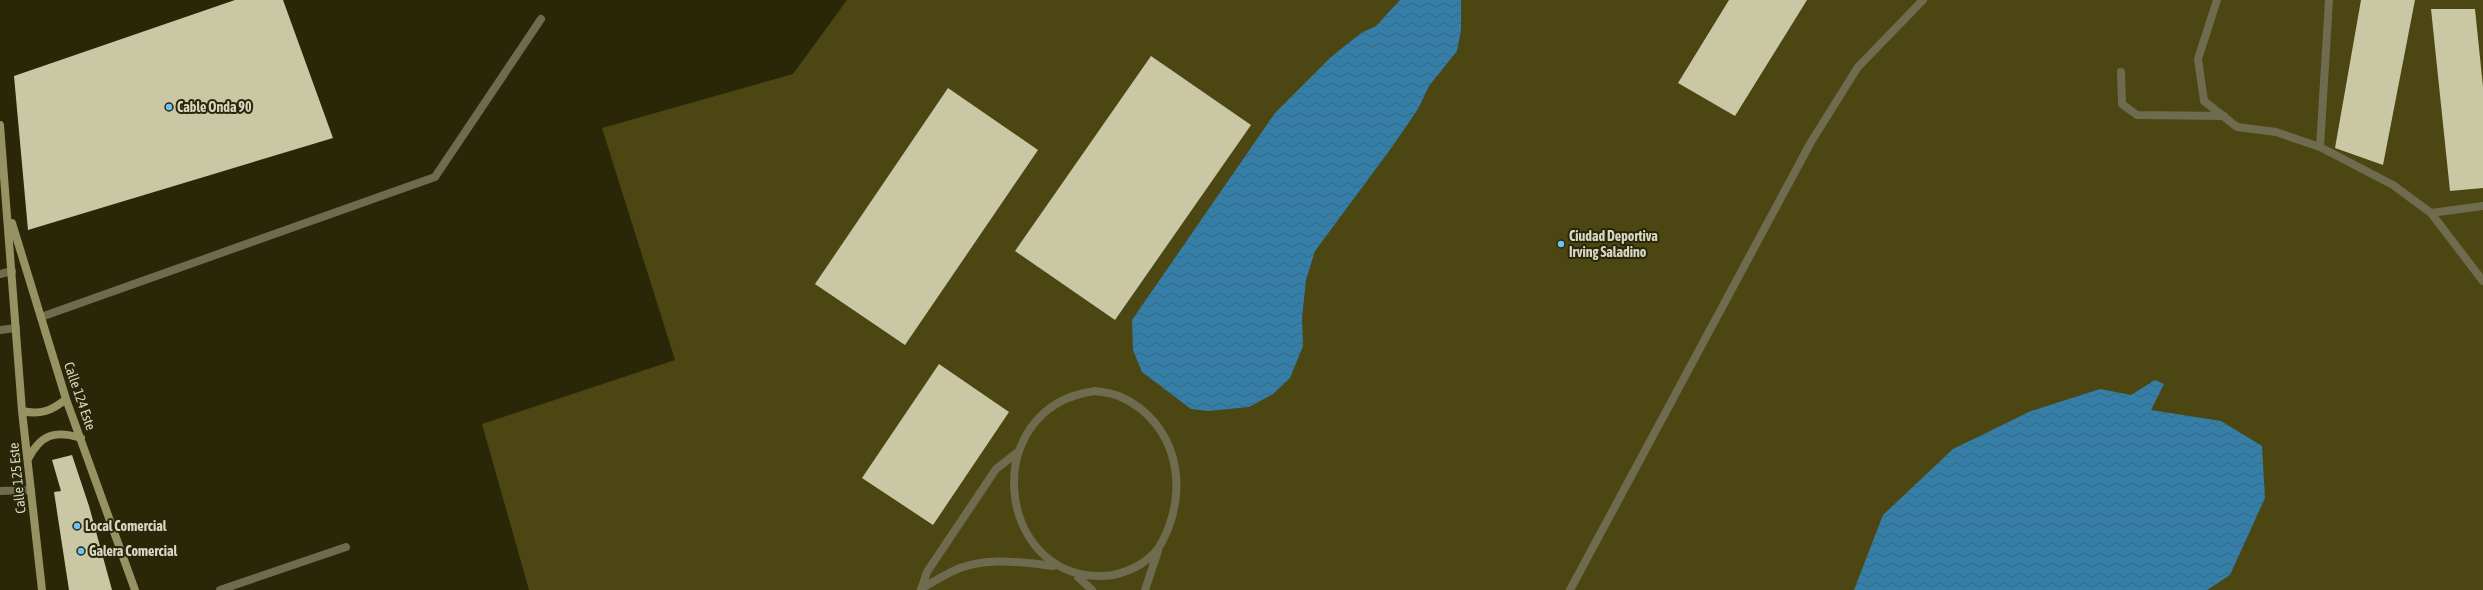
<svg xmlns="http://www.w3.org/2000/svg" width="2483" height="590" viewBox="0 0 2483 590" font-family="'Asap Condensed',sans-serif">
  <defs>
    <pattern id="water-waves" width="16" height="10" patternUnits="userSpaceOnUse"><rect width="16" height="10" fill="#347ea7"/><path d="M0 5q4-4 8 0t8 0" fill="none" stroke="#386881"/></pattern>
  </defs>
  <rect width="100%" height="100%" fill="#2a2708"/>
  <path fill="#4b4612" d="M847,0H2483V590H529L482,424L675,360L602,128L793,74Z"/>
  <path fill="url(#water-waves)" d="M1400,0H1461V30L1457,51L1429,86L1418,109L1392,147L1315,251L1306,280L1302,318L1303,346L1290,378L1273,394L1249,407L1208,411L1191,409L1142,372L1133,350L1132,320L1275,113L1331,57L1361,33L1376,26Z
    M2155,380L2164,384L2151,410L2221,421L2262,446L2265,498L2230,575L2207,590H1854L1883,515L1953,449L2031,411L2100,389L2131,395Z"/>
  <path fill="#cac8a4" d="M235,0H283L333,138L28,230L14,76Z
    M1729,0H1807L1735,116L1678,83Z
    M2361,0H2415L2383,165L2335,148Z
    M2431,9H2475L2483,87V188L2450,191Z
    M1151,56L1251,125L1115,320L1015,251Z
    M948,88L1038,150L905,345L815,284Z
    M939,364L1009,412L933,525L862,478Z
    M72,455L89,506L112,590H69L54,492L61,491L52,460Z"/>
  <g fill="none" stroke-linecap="round" stroke-linejoin="round">
    <path stroke="#6e6b4e" stroke-width="8" d="M2217,0L2198,59L2204,101L2237,127L2276,132L2320,147
      M2121,72L2122,104L2137,115L2224,116
      M0,274L12,271
      M41,317L435,177L541,19
      M0,330L16,328
      M1095,391C1103,392 1112,393 1119,396C1178,422 1190,489 1162,542C1153,560 1132,571 1113,575C996,590 974,407 1095,391Z
      M0,491L31,490
      M1078,577L1092,590
      M921,589C931,583 941,577 951,572C981,556 1021,562 1053,566
      M921,590L927,572L996,469L1018,452
      M1145,590L1158,551
      M1570,590L1811,142L1858,67L1923,0"/>
    <path stroke="#6e6b4e" stroke-width="8" d="M2329,0L2320,147L2393,185L2431,213L2483,281
      M2431,213L2483,206
      M220,590L346,547"/>
    <path stroke="#969263" stroke-width="8" d="M0,125L22,411L42,590
      M12,223L66,399L135,590
      M22,411C40,415 52,411 66,399
      M28,459C41,434 55,430 81,438"/>
  </g>
  <g fill="#6ec2f3" stroke="#2a2708" stroke-width="1.5">
    <circle cx="169" cy="107" r="4"/>
    <circle cx="1561" cy="244" r="4"/>
    <circle cx="77" cy="526" r="4"/>
    <circle cx="81" cy="551" r="4"/>
  </g>
  <g text-anchor="middle" dominant-baseline="central" stroke-width="4" stroke-linejoin="round" paint-order="stroke">
    <g font-size="14" font-weight="bold" fill="#d7d6c4" stroke="#2a2708" text-anchor="start">
      <text x="177" y="107">Cable Onda 90</text>
      <text x="1569" y="236">Ciudad Deportiva<tspan x="1569" dy="16">Irving Saladino</tspan></text>
      <text x="85" y="526">Local Comercial</text>
      <text x="89" y="551">Galera Comercial</text>
    </g>
    <g font-size="14" fill="#d7d6c4" stroke="#2a2708">
      <text transform="translate(80 396) rotate(71)">Calle 124 Este</text>
      <text transform="translate(17 478) rotate(-96)">Calle 125 Este</text>
    </g>
  </g>
</svg>
